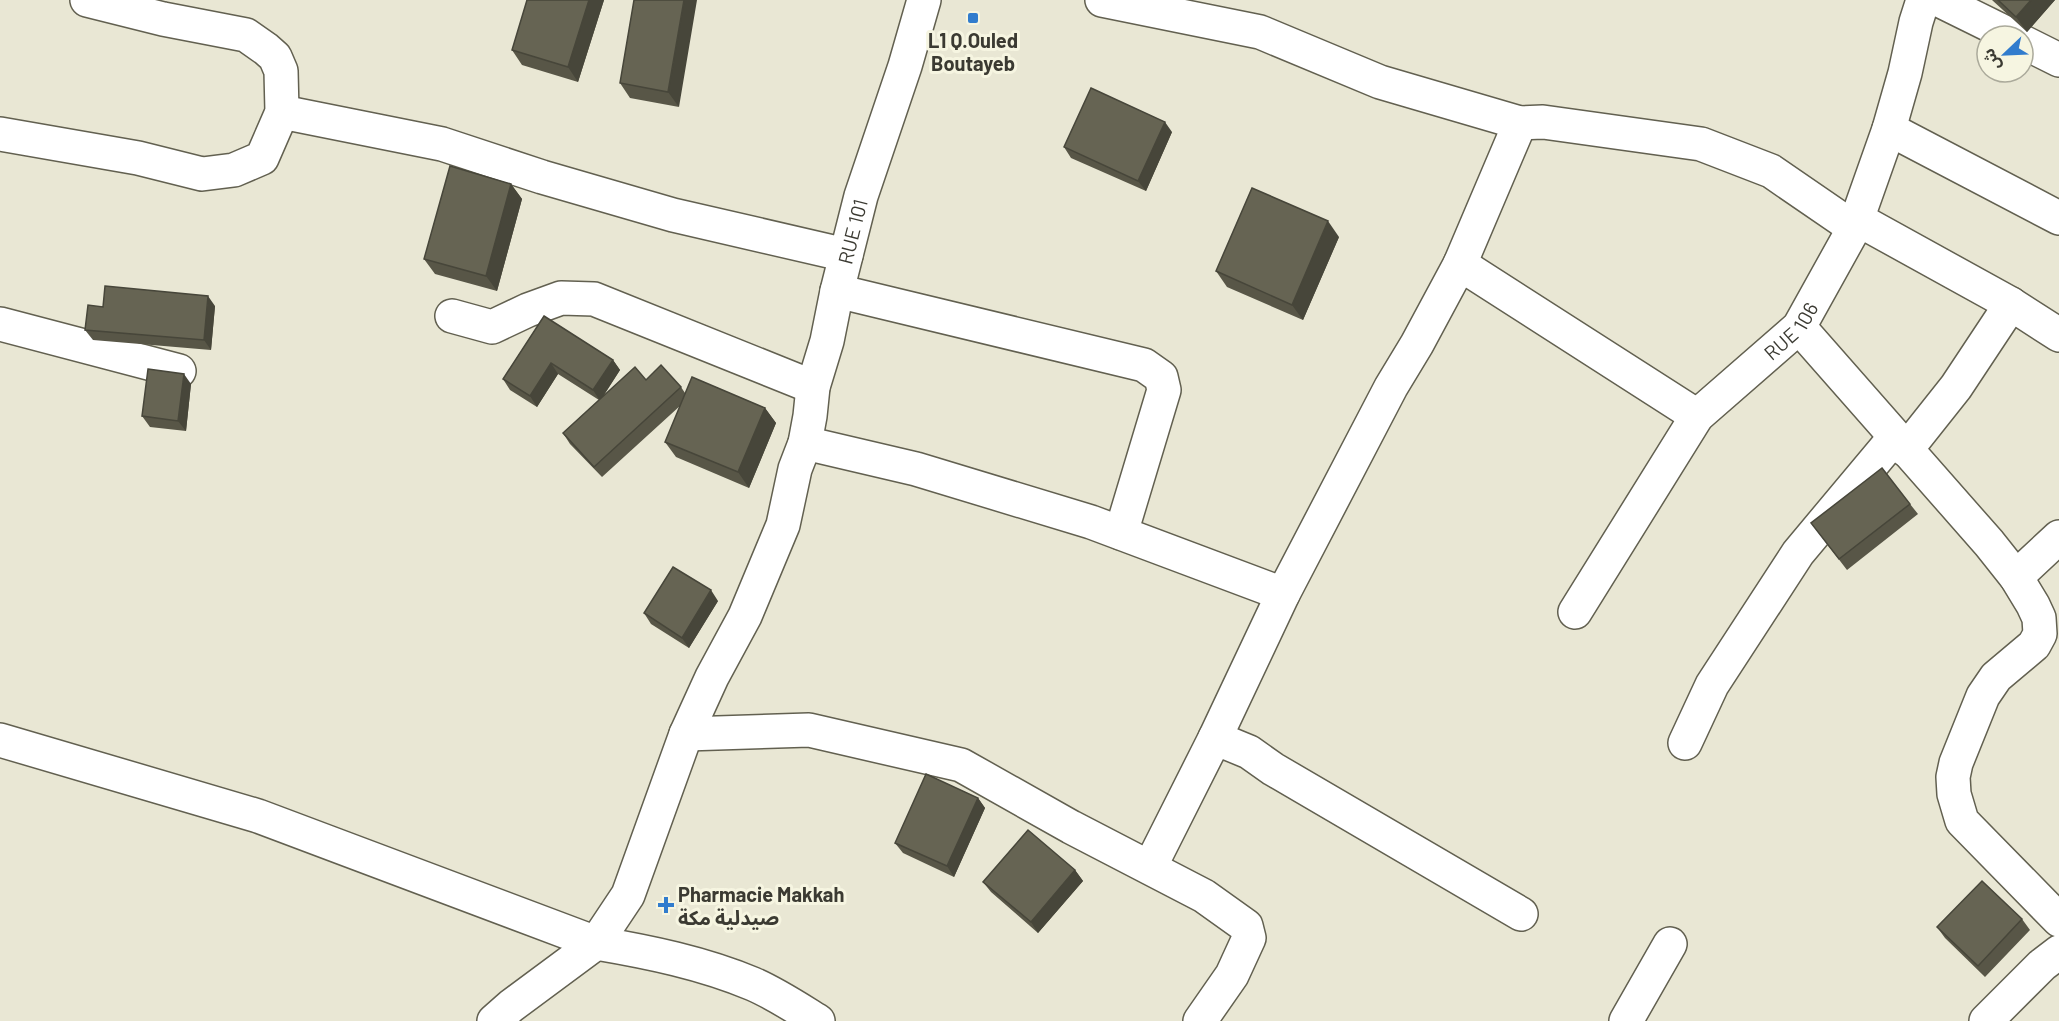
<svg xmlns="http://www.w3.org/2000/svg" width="2059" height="1021" viewBox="0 0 2059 1021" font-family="Barlow,'Noto Sans Arabic',sans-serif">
  <rect width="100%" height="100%" fill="#e9e7d4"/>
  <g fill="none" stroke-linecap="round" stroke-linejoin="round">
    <defs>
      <g id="minor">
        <path d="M1102,0L1260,32L1380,82L1520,123L1543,122L1701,144L1771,171L1854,228"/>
        <path d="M1939,0L2012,36"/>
        <path d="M2023,42L2059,60"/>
        <path d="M282,112L442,144L542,177L673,215L846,255"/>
        <path d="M1889,129L2059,218"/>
        <path d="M0,134L138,158L202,174L234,170L262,158L282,112L281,71L275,57L266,49L246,35L163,19L87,0"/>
        <path d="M1857,219L2011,304L2059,335"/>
        <path d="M1460,264L1697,416"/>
        <path d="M837,291L1144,365L1161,377L1164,390L1121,533"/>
        <path d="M452,316L492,327L528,310L561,298L594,299L813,387"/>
        <path d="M0,324L179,371"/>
        <path d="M1799,327L1989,543L2016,577L2033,605L2039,618L2040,634L2034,645L1996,677L1983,696L1956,763L1953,777L1954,794L1962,821L2059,920"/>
        <path d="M805,443L916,469L1091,522L1283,594"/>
        <path d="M1906,450L1956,387L2011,304"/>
        <path d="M2016,577L2059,537"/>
        <path id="s1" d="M1575,612L1697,416L1799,327L1854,228L1889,129L1905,73L1916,22L1923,0"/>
        <path d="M686,734L809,730L961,765L1071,827L1204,896L1246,926L1249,938L1232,975L1200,1021"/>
        <path d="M1215,738L1283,594L1391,387L1417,344L1460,264L1520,123"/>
        <path d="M0,740L258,816L596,943C649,952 703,963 753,984C776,994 797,1008 818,1021"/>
        <path d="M1685,743L1712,685L1798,553L1895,437"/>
        <path d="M1150,867L1215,738L1249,752L1273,769L1521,914"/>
        <path id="s2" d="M494,1021L511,1006L596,943L628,895L686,734L712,677L745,616L783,525L795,469L805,443L810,416L813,387L827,341L837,291L861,196L905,66L924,0"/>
        <path d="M1626,1021L1670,944"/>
        <path d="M1986,1021L2042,965L2059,952"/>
      </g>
    </defs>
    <use href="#minor" stroke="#626050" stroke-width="36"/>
    <use href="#minor" stroke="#fff" stroke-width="33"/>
  </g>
  <path fill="#585647" d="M527,0H604L578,82L522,65L512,50Z
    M634,0L679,107L630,98L620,83Z
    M1992,0H2055L2027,32Z
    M1172,132L1146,191L1071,158L1064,147Z
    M511,184L522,199L497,291L435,274L424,259Z
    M1339,237L1303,320L1227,287L1216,271Z
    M215,306L211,350L93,340L85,330L103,307Z
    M544,316L613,360L620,370L604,395L646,380L681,387L685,393L765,408L776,423L749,488L676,457L665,442L681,405L602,477L570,444L563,433L599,400L558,374L537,407L510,390L503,379Z
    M191,384L186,431L150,427L142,416Z
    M1910,504L1918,514L1847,570L1811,523Z
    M718,601L689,648L651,624L644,613Z
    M978,798L985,808L954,877L903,853L895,843Z
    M1075,870L1083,881L1038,933L991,892L983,882Z
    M2022,919L2030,930L1985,977L1945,938L1937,927Z"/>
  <path fill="#47463a" d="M589,0H604L578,82L568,67Z
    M684,0H697L679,107L668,92Z
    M2031,0H2055L2027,32L2016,17Z
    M1165,122L1172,132L1146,191L1138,181Z
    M511,184L522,199L497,291L486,276Z
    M1328,221L1339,237L1303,320L1292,305Z
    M208,296L215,306L211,350L204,340Z
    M613,360L620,370L600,401L593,390Z
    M551,363L558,374L537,407L530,396Z
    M184,374L191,384L186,431L178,421Z
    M765,408L776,423L749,488L738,472Z
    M711,590L718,601L689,648L682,638Z
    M978,798L985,808L954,877L947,866Z
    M1075,870L1083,881L1038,933L1031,922Z"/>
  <path fill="#666453" stroke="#47463a" stroke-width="1.5" d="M527,0H589L568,67L512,50Z
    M634,0H684L668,92L620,83Z
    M1998,0H2031L2016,17Z
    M1091,88L1165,122L1138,181L1064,147Z
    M450,166L511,184L486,276L424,259Z
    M1252,188L1328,221L1292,305L1216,271Z
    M105,286L208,296L204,340L85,330L88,305L103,307Z
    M544,316L613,360L593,390L551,363L530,396L503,379Z
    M661,365L681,387L594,467L563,433L635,367L646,380Z
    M148,369L184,374L178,421L142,416Z
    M692,377L765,408L738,472L665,442Z
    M1882,468L1910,504L1839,559L1811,523Z
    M673,567L711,590L682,638L644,613Z
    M926,774L978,798L947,866L895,843Z
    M1028,830L1075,870L1031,922L983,882Z
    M1982,881L2022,919L1978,966L1937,927Z"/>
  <g fill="#317ccd" stroke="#f6f5e1" stroke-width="2">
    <rect x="967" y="12" width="12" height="12" rx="3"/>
    <path d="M663 896h6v6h6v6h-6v6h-6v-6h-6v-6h6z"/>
  </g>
  <g text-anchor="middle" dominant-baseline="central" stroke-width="6" stroke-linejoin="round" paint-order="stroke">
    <g font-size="20" font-weight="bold" fill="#3b3a32" stroke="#f6f5e1">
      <text x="973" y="40">L1 Q.Ouled<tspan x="973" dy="23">Boutayeb</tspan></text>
      <text x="678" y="894" text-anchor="start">Pharmacie Makkah<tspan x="678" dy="23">صيدلية مكة</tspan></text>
    </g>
    <g font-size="20" fill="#3b3a32" stroke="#f6f5e1">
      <text stroke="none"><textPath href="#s2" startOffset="890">RUE 101</textPath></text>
      <text stroke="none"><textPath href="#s1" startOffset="358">RUE 106</textPath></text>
    </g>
  </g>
  <g transform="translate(2005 54) rotate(247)"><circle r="28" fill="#f6f5e1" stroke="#abaa9b" stroke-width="1.5"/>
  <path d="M0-4.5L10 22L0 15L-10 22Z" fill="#317ccd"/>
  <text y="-9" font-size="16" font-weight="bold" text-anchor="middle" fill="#3b3a32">ش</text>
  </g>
</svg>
